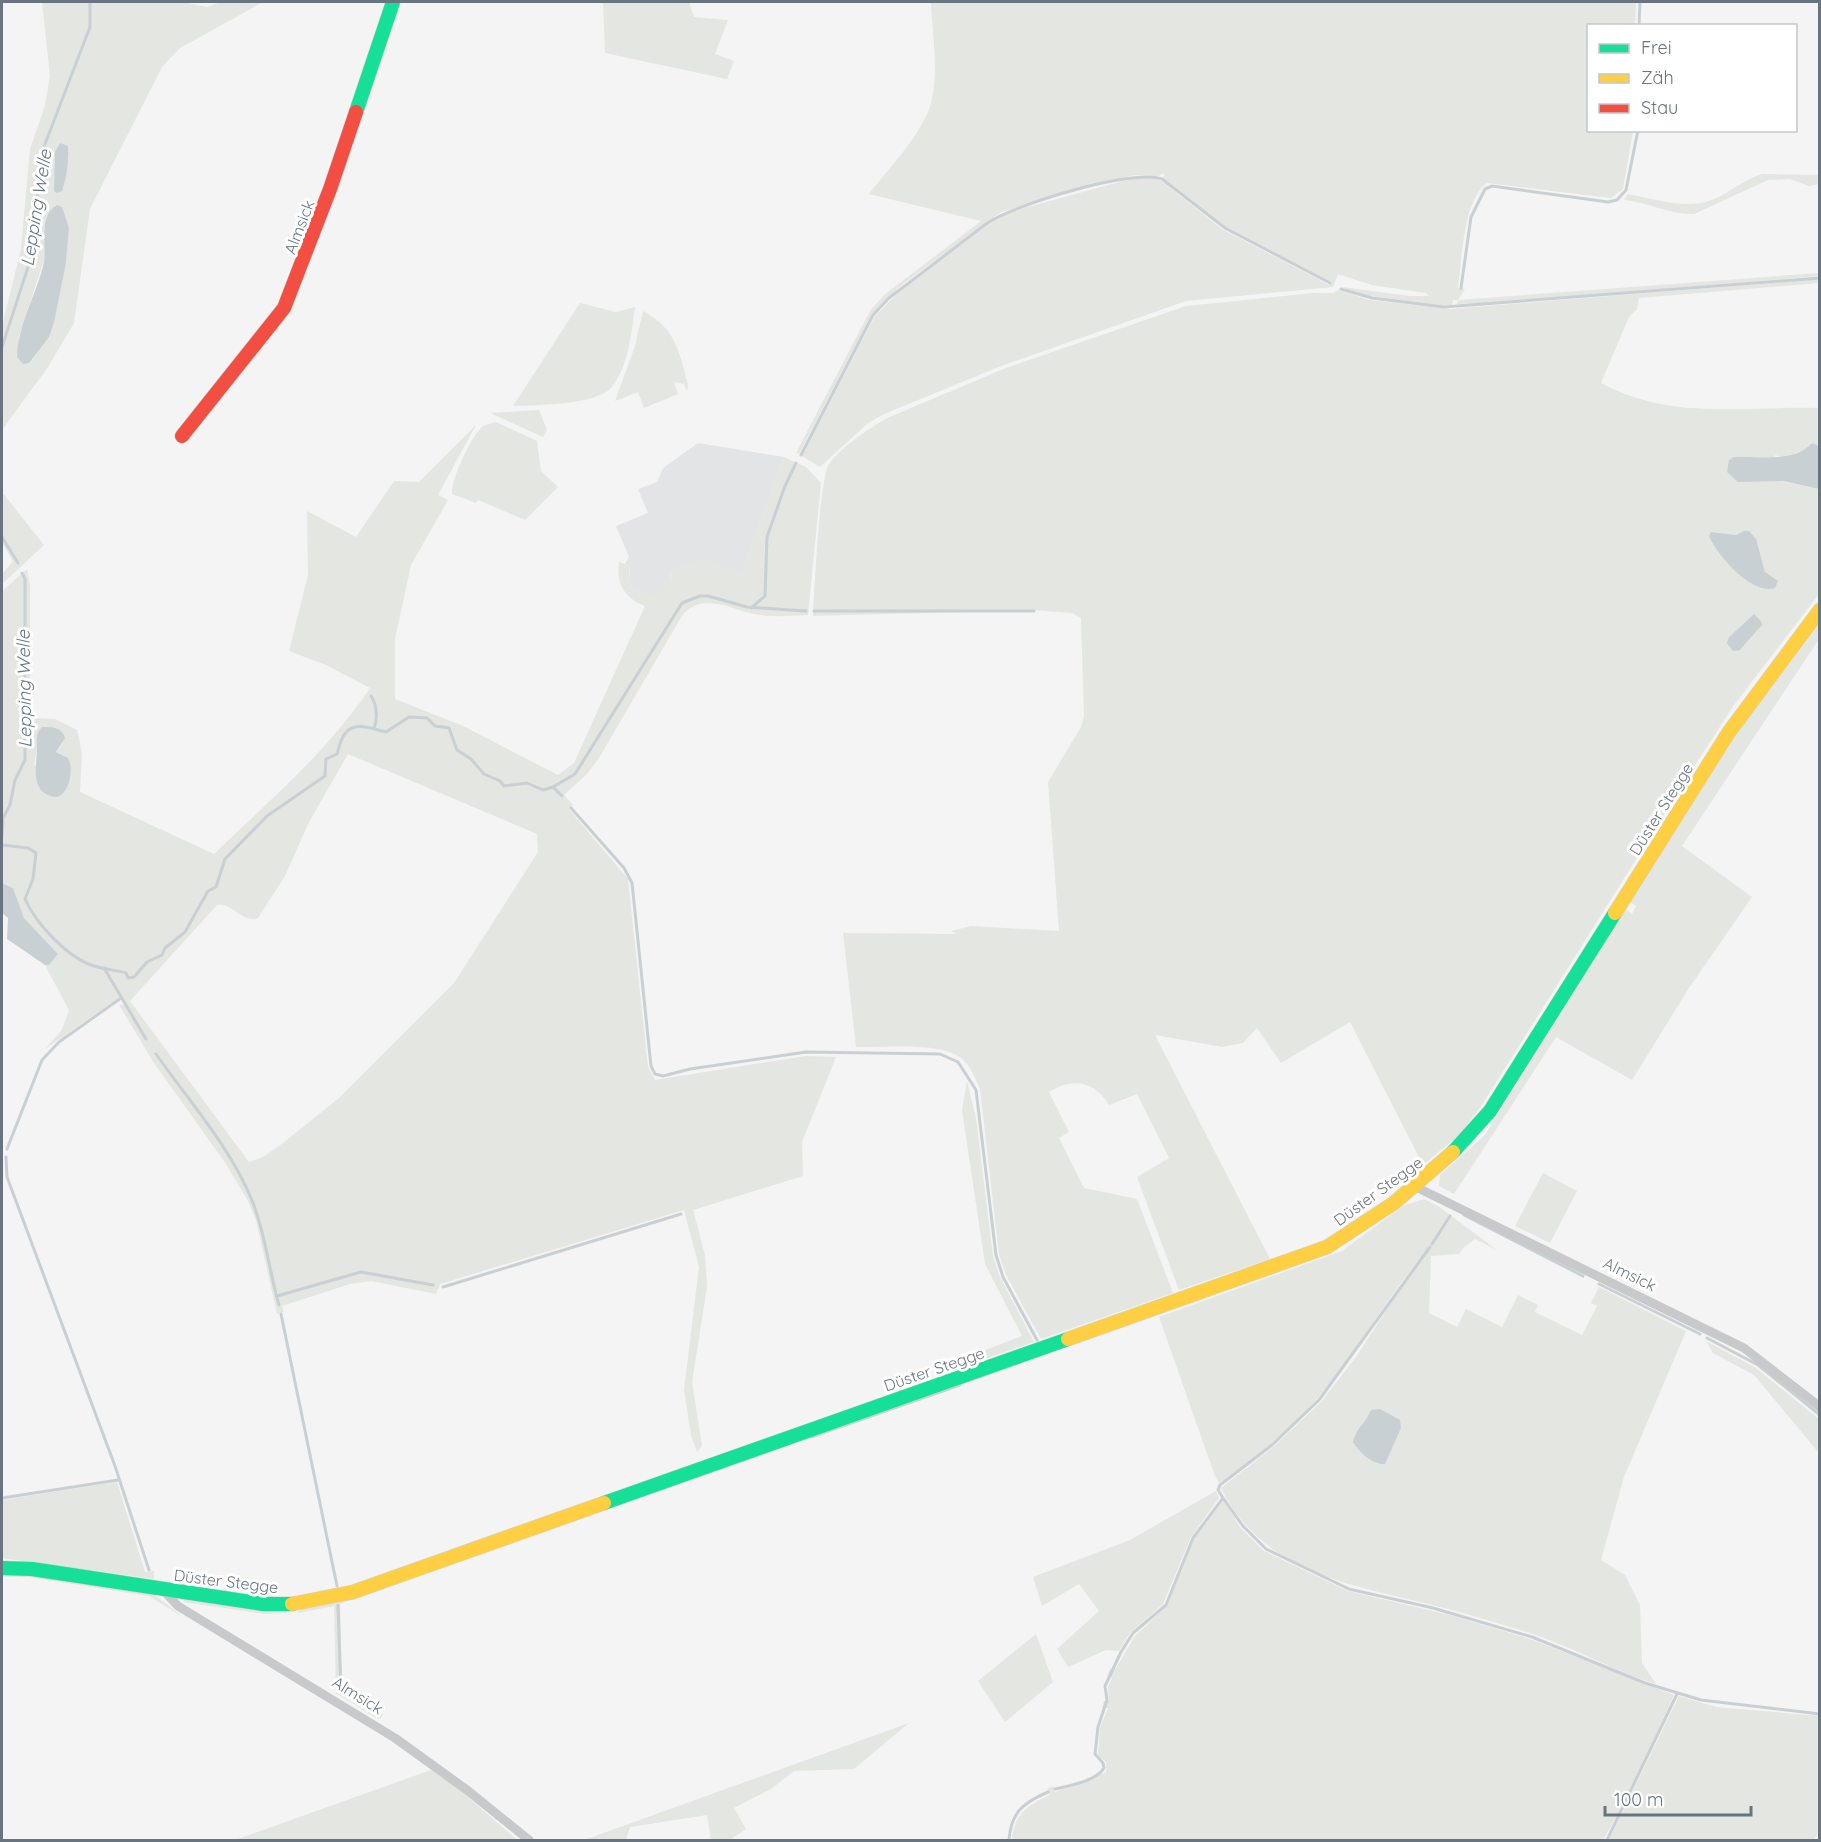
<svg xmlns="http://www.w3.org/2000/svg" width="1821" height="1842" viewBox="0 0 1821 1842" font-family="Quicksand,sans-serif">
  <rect width="100%" height="100%" fill="#f4f4f4"/>
  <path fill="#e3e4e5" d="M698,443L784,457L741,573L671,569L670,583L663,591L654,595L643,594L634,589L629,580L630,566L625,564L629,557L616,526L648,513L638,489L657,482L663,468Z"/>
  <path fill="#e3e6e1" fill-rule="evenodd" d="M42,2H182L207,7L221,2H263L180,48L162,67L90,209L74,323L48,367L2,430V326L21,249L30,149L45,106L50,76ZM69,228L66,263L49,337L18,339L44,260Z
    M603,2H689L694,17L728,20L715,54L734,61L727,79L605,53Z
    M931,2H1636L1635,25L1588,26V130L1633,131L1623,189L1611,198L1487,183C1463,200 1462,260 1458,288L1465,289L1458,300L1819,273V276L1492,303L1457,304L1458,300H1453L1452,305L1443,306L1357,294L1342,287L1409,296H1429L1426,293L1372,285L1338,274L1333,287L1186,301L1001,366L884,414L868,423L820,467L802,456L875,316L900,291L1002,214L1134,178L1149,177L1160,180L1222,229L1329,285L1331,282L1227,228L1162,178L1165,175L1162,173L1159,176L1134,175L1001,212L899,287L872,314L799,454L796,453L870,311L884,295L981,221L869,194C888,169 915,142 928,112C941,80 932,35 931,2Z
    M1762,174L1819,175V184L1809,186L1790,179L1768,180L1694,214C1670,215 1648,202 1624,200L1628,194C1655,199 1686,210 1712,200C1730,193 1744,179 1762,174Z
    M1819,279V283L1639,298L1637,309L1629,317L1601,383C1672,421 1744,406 1819,408V446L1818,444L1785,458L1775,455L1776,480L1819,489V594L1734,705L1699,759L1480,1108L1459,1135L1423,1165L1350,1022L1281,1063L1257,1028L1243,1043L1222,1047L1155,1035L1270,1259L1179,1290L1137,1177L1169,1158L1137,1094L1109,1105C1094,1080 1072,1078 1049,1092L1069,1132L1059,1138L1084,1188L1137,1199L1173,1293L1041,1339L1006,1275L999,1254L980,1089C975,1078 971,1066 961,1058C939,1041 883,1048 856,1047L843,933L957,934L951,931L971,926L1059,931L1048,782L1081,727L1084,716L1081,618L1072,613L1032,610L813,616C814,593 820,476 829,464C841,447 870,428 887,418L1006,368L1186,306L1313,293H1334L1338,290L1370,300L1450,309ZM1744,531L1763,564L1765,572L1709,536L1711,532L1736,535ZM1754,614L1758,630L1740,650L1729,637Z
    M580,303L616,312L635,307C631,333 629,365 612,387C597,405 536,405 513,406Z
    M643,311C676,329 679,351 688,385L687,391L684,384L674,382L678,394L644,408L638,392L615,401L635,346Z
    M539,410L547,430L543,437L490,413Z
    M496,422L537,441L541,471L558,487L525,520L478,500L476,503L452,494C451,479 471,437 482,427C486,424 492,423 496,422Z
    M476,425L438,495L448,500L411,565L395,639V699L463,726L558,775L574,763L645,606C625,598 616,584 619,562L630,566C621,601 674,605 671,569L703,559L741,572L784,457L806,467L821,483L808,615C793,616 776,617 761,615C733,612 707,590 683,614L599,758L586,775L564,795L573,805L569,809L628,879L648,1067L655,1080L805,1056L836,1057L802,1142L803,1176L693,1210L705,1255L707,1287L692,1382L702,1446L697,1452L691,1435L684,1390L699,1267L684,1210L440,1284L436,1294L371,1281L350,1284L282,1306L284,1312L277,1314L256,1220L247,1199L226,1164L154,1063L119,1005L126,1004L121,996L45,1049L62,1030L69,1010L45,965H49L58,954L24,918L7,885L2,883V591L27,569L30,586V718L55,719L77,730L82,753L80,792L214,854C269,801 328,751 370,688L326,665L289,651L308,575L307,511L356,537L394,481L419,482ZM63,743L56,752L65,756L34,766L37,749ZM348,754L537,834L538,852L454,983L339,1098L283,1143L263,1157L249,1162L130,1001L217,905C233,903 243,924 258,918L285,876L309,822Z
    M2,492L44,545L2,584V574L13,561L2,543Z
    M1819,625V639L1682,846L1752,897L1689,988L1632,1080L1556,1037L1454,1194L1439,1186L1440,1175L1485,1135L1626,909L1632,914L1636,906L1630,902L1740,729Z
    M967,1081L976,1118L993,1256L1000,1277L1034,1342L935,1376L933,1370L1022,1336L985,1264L962,1110Z
    M1543,1173L1577,1191L1550,1243L1515,1226Z
    M1424,1199L1438,1206L1497,1250L1475,1239L1463,1248L1459,1254L1431,1256L1429,1313L1457,1327L1466,1309L1502,1327L1518,1295L1538,1305L1535,1312L1582,1335L1597,1306L1591,1303L1599,1287L1686,1331L1624,1477L1601,1560L1625,1575L1640,1605L1642,1663L1656,1684C1614,1671 1575,1648 1533,1634C1500,1624 1466,1613 1432,1605C1349,1584 1263,1573 1221,1488L1272,1448L1321,1402L1356,1357L1398,1292L1425,1257H1421C1385,1302 1356,1351 1320,1395C1294,1428 1253,1460 1219,1483L1215,1476L1159,1317L1342,1251L1403,1206Z
    M1706,1341L1756,1368L1819,1419V1453L1754,1375L1713,1353Z
    M117,1482L145,1572L154,1571V1579L2,1558V1500Z
    M1216,1491L1219,1498L1191,1537L1163,1604L1130,1633L1119,1651L1106,1650L1068,1667L1057,1649L1099,1611L1079,1584L1042,1606L1033,1577L1130,1540Z
    M1224,1500L1240,1527L1264,1551L1348,1591L1450,1615L1530,1639L1674,1695L1629,1795L1603,1840H1012C1014,1815 1027,1805 1050,1795L1047,1789L1053,1786L1055,1792L1106,1772V1762L1098,1755L1100,1728L1108,1708H1102L1104,1701H1109L1108,1687L1112,1678L1107,1676L1110,1669L1115,1670L1134,1637L1167,1606L1194,1539Z
    M2,1571L150,1591L183,1617L149,1596L28,1577H2Z
    M353,1595V1599L340,1604L342,1689L383,1714L378,1719L336,1693L334,1606L297,1613L301,1608Z
    M185,1597L284,1609L287,1613L265,1614L183,1602Z
    M1036,1634L1053,1682L1005,1722L978,1681Z
    M1679,1696L1716,1707L1819,1716L1820,1828L1814,1840H1609Z
    M909,1723L854,1769L794,1771L771,1789L734,1808L746,1829L730,1840H711L707,1815L630,1827L626,1840H584Z
    M431,1770L444,1776L517,1840H235Z"/>
  <path fill="#c9d0d3" d="M60,143L68,146C69,161 67,177 62,191L57,193L54,191L55,152Z
    M57,205L62,207L69,228L66,263L54,322L49,337L29,363L23,364L17,357C18,323 37,294 44,262C47,245 38,216 57,205Z
    M1812,443L1819,446V489L1783,481L1738,482L1727,472L1729,460L1734,457C1760,456 1795,463 1812,443Z
    M1744,531H1749L1756,539L1765,572L1778,581L1775,588C1752,596 1717,555 1709,536L1711,532L1736,535Z
    M1754,614L1761,621L1762,625L1740,650L1733,651L1727,643L1729,637Z
    M42,727C52,727 62,727 65,738L56,752L68,758C74,768 70,793 57,797C30,794 36,769 37,750C37,741 35,734 42,727Z
    M2,883L13,888L24,918L58,954L49,965H45L7,939L8,918L2,913Z
    M1380,1409L1400,1420L1401,1428L1385,1464C1373,1465 1359,1452 1353,1442C1356,1428 1366,1423 1371,1410Z"/>
  <g fill="none" stroke-linecap="round" stroke-linejoin="round">
    <path stroke="#c9d0d3" stroke-width="3" d="M1639,26L1640,2
      M1461,288L1471,217L1485,189L1492,186L1608,202L1617,200L1626,190L1638,130
      M1341,289L1372,298L1444,307L1820,278
      M2,347L30,261L41,160L45,144L90,27V2
      M801,455L873,315L889,298L986,224C1013,205 1132,168 1162,179L1225,228L1330,283
      M2,537L18,563
      M751,608L765,596L767,537L785,486L796,463
      M814,611H1034
      M371,696C377,705 378,719 374,728
      M553,787L562,796
      M571,808L624,868L632,883L651,1066L655,1074L663,1076L690,1069L806,1052L940,1054L958,1062L976,1090L996,1255L1003,1277L1037,1340
      M2,837L3,818L10,805L15,780L25,760V579L22,573
      M2,845L28,848L36,853L33,879L25,899C36,924 68,958 94,966C104,969 115,970 126,973L128,978L134,977L147,962L162,955L165,948L185,932L208,891L216,887L225,859L267,816L325,776L326,759L337,754C339,748 340,741 344,735C353,720 373,729 386,732L409,717L427,718L435,726L449,728L457,750L471,759L484,774L500,781L504,786L527,783L543,790L553,787L575,774L682,603L700,596H708L747,607L806,611
      M104,968L146,1039
      M156,1054C189,1101 232,1149 253,1203C266,1236 269,1271 279,1305
      M7,1149L42,1060L59,1042L121,998
      M6,1157L7,1177L115,1466L149,1570
      M1464,1215L1583,1276
      M1432,1244L1450,1216
      M1599,1284L1700,1334
      M443,1287L681,1214
      M277,1296L361,1272L433,1285
      M281,1314L337,1586
      M1707,1338L1758,1365L1820,1415
      M811,1437L960,1385
      M2,1498L118,1480
      M1223,1498L1243,1526L1266,1549L1349,1589L1433,1608L1532,1637L1645,1683L1701,1700L1820,1714
      M338,1605L341,1692L380,1716
      M1055,1789C1069,1786 1096,1781 1104,1768L1103,1763L1095,1754L1098,1727L1107,1700L1105,1686L1121,1652L1133,1633L1166,1605L1193,1538L1223,1498L1218,1490L1220,1485L1272,1445L1319,1400L1430,1247
      M1009,1840C1011,1813 1022,1803 1048,1792
      M1607,1840L1677,1694"/>
    <defs>
      <path id="fast" d="M356,112L393,2
        M1453,1152L1490,1111L1615,913
        M604,1503L1068,1339
        M2,1568L32,1569L263,1604H292"/>
      <path id="slow" d="M1615,913L1729,732L1820,610
        M1068,1339L1327,1247L1394,1203L1453,1152
        M292,1604L353,1592L604,1503"/>
      <path id="jam" d="M182,436L284,308L330,189L356,112"/>
    </defs>
    <use href="#fast" stroke="#d1d2d2" stroke-width="15"/>
    <use href="#slow" stroke="#d1d2d2" stroke-width="15"/>
    <use href="#jam" stroke="#d1d2d2" stroke-width="15"/>
    <path stroke="#c7c9ca" stroke-width="9" d="M1416,1187L1744,1348L1820,1407
      M163,1590L178,1606L395,1738L467,1790L529,1840"/>
    <use href="#fast" stroke="#16e098" stroke-width="14"/>
    <use href="#slow" stroke="#ffcf43" stroke-width="14"/>
    <use href="#jam" stroke="#f24e42" stroke-width="14"/>
  </g>
  <g text-anchor="middle" dominant-baseline="central" stroke-width="6" stroke-linejoin="round" paint-order="stroke">
    <g font-size="16" fill="#687580" stroke="#fff">
      <text transform="translate(299 227) rotate(-69)">Almsick</text>
      <text transform="translate(1661 809) rotate(-58)">Düster Stegge</text>
      <text transform="translate(1378 1191) rotate(-36)">Düster Stegge</text>
      <text transform="translate(1630 1274) rotate(26)">Almsick</text>
      <text transform="translate(934 1369) rotate(-19)">Düster Stegge</text>
      <text transform="translate(226 1581) rotate(7)">Düster Stegge</text>
      <text transform="translate(358 1695) rotate(32)">Almsick</text>
    </g>
    <g font-size="18" font-style="italic" fill="#63767d" stroke="#fff">
      <text transform="translate(36 208) rotate(-81)">Lepping Welle</text>
      <text transform="translate(24 689) rotate(-91)">Lepping Welle</text>
    </g>
  </g>
  <rect width="1821" height="1842" fill="none" stroke="#687580" stroke-width="6"/>
  <rect x="1587" y="24" width="210" height="108" fill="#ffffff" stroke="#c3c8cc" stroke-width="1.5"/>
  <rect x="1599" y="44" width="30" height="9" fill="#16e098" stroke="#c3c8cc" stroke-width="1.5"/>
  <text x="1641" y="54" font-size="18" fill="#687580">Frei</text>
  <rect x="1599" y="74" width="30" height="9" fill="#ffcf43" stroke="#c3c8cc" stroke-width="1.5"/>
  <text x="1641" y="84" font-size="18" fill="#687580">Zäh</text>
  <rect x="1599" y="104" width="30" height="9" fill="#f24e42" stroke="#c3c8cc" stroke-width="1.5"/>
  <text x="1641" y="114" font-size="18" fill="#687580">Stau</text>
  <path d="M1605 1806v9h146v-9" fill="none" stroke="#687580" stroke-width="3"/>
  <text x="1614" y="1806" font-size="18" fill="#687580" stroke="#ffffff" stroke-width="4.5" paint-order="stroke">100 m</text>
</svg>
